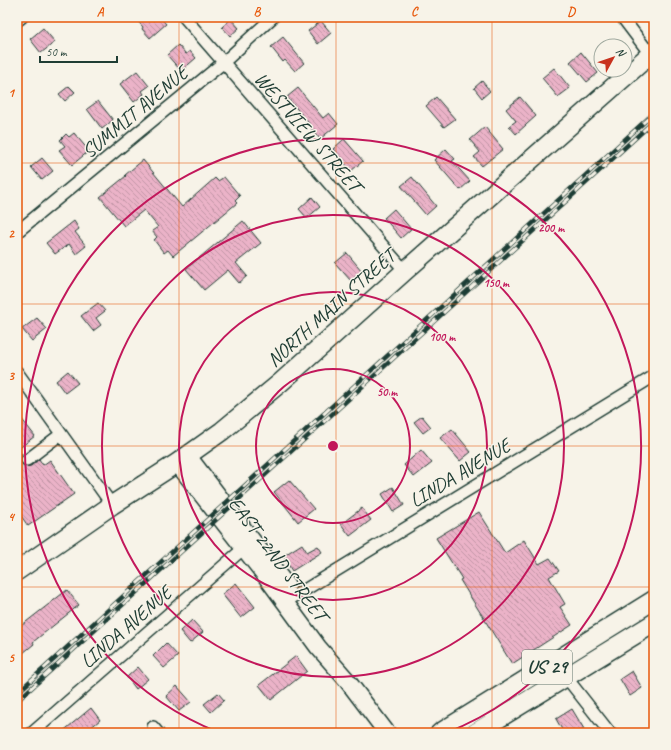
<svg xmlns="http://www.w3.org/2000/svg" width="671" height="750" viewBox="0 0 671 750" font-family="Caveat,sans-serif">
  <defs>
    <pattern id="building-back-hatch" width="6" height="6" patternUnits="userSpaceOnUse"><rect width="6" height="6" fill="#ebb3c8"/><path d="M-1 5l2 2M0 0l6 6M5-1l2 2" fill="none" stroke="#be93a3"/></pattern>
  </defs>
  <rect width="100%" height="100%" fill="#f7f3e8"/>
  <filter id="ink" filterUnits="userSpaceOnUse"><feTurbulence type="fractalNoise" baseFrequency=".025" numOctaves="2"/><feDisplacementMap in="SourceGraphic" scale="8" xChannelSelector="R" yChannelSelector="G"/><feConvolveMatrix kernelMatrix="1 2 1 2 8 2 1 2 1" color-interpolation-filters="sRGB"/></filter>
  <g filter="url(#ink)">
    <path fill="url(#building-back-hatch)" stroke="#1f3d34" d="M134,17H160L166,24L150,38L142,29L143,27Z
      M231,19L239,28L230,36L222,27Z
      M321,21L331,33L318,44L308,31Z
      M43,28L55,42L41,53L30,39Z
      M283,37L304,63L295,71L285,60L283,62L271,47Z
      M178,45L186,54L190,51L196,58L181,71L167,55Z
      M581,52L598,73L587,82L570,62Z
      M554,68L570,88L558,97L542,78Z
      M137,71L149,86L142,91L144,94L134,102L120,84Z
      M482,81L490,91L482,98L474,88Z
      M69,86L75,92L65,101L59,94Z
      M298,88L323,118L329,113L338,124L320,139L311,128L312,127L287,97Z
      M436,97L455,119L444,127L426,106Z
      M520,97L536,116L516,134L509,126L516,121L506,109Z
      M98,101L113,120L102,129L87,109Z
      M485,127L503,149L482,166L474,157L480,152L470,140Z
      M74,133L89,151L72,165L59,150L65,146L60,140L66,134L69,137Z
      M344,139L363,161L351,171L333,149Z
      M446,149L455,159L452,161L470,181L460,190L434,160Z
      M42,158L53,171L42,180L31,167Z
      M143,160L182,207L215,178L218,181L224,177L240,196L235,201L237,203L173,256L168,250L164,253L154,240L157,237L152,231L158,227L144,210L124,226L100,197L126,176L125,175Z
      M412,177L436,206L426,215L401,186Z
      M312,197L320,207L307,218L299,209Z
      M394,209L411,229L401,238L384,218Z
      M74,221L79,229L75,232L86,246L76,254L69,244L55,254L46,243Z
      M243,221L261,243L236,263L247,276L239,283L228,270L204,290L186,269Z
      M347,253L362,271L351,281L335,263Z
      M98,303L105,311L96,318L101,325L93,331L81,316Z
      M37,318L47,329L32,341L22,329Z
      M68,371L78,383L65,393L56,381Z
      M17,413L35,436L17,450Z
      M422,416L431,427L423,433L414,422Z
      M452,429L471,452L460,461L440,438Z
      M421,450L432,463L414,477L404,465Z
      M22,453L20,461L25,467L31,466L39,459L43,465L50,460L74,494L28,526L17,510V457Z
      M289,480L314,509L298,522L274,492Z
      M393,487L404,505L393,512L382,494Z
      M362,508L371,520L350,536L341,524Z
      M479,512L505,553L524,540L539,564L550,558L559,571L549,577L565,604L560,607L572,625L512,664L460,580L462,579L436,538Z
      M302,544L307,552L318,546L322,552L292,571L283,556Z
      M236,583L255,607L241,618L222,594Z
      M67,590L79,605L33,642L34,644L17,658V629Z
      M192,620L203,632L190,643L180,631Z
      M166,643L178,656L164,668L153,656Z
      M296,656L307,671L271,700L259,685Z
      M138,667L148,679L136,689L127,677Z
      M632,671L642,688L630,696L620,679Z
      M177,686L191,702L179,711L166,696Z
      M218,693L224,700L211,712L204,704Z
      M91,708L100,720L84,733H61Z
      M572,709L584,729L578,733H564L556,719Z"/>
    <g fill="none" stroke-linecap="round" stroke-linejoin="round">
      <path stroke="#cccfc4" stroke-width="11" stroke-dasharray="11 5.5" stroke-linecap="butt" d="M17,466L27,460"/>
      <defs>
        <path id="street" d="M184,17L405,271
          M622,17L650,54
          M17,21L22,17
          M17,232L224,62L273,17
          M17,372L112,505
          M27,460L61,434
          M285,602L654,376
          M566,677L610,733
          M153,727L158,733
          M32,733L244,548"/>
        <path id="secondary" d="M188,456L287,586
          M177,463L268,579L318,647L346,679L387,733"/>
        <path id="primary" d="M17,571L112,505L177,463L222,431L280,383L405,271L654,51
          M440,733L654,600
          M475,733L654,623"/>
      </defs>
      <use href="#street" stroke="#1f3d34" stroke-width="14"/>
      <use href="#secondary" stroke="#1f3d34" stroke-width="19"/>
      <use href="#primary" stroke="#1f3d34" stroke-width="21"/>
      <use href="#street" stroke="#f7f3e8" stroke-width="11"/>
      <use href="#secondary" stroke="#f7f3e8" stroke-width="16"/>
      <use href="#primary" stroke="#f7f3e8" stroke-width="18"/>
      <defs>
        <path id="rail" d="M17,693L654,113
          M17,701L654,121"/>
      </defs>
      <use href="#rail" stroke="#1f3d34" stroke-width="4.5"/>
      <use href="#rail" stroke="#f7f3e8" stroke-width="3" stroke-dasharray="9" stroke-linecap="butt"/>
    </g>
  </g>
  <path fill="none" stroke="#e8590c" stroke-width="1" stroke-opacity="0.55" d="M179,17V733M336,17V733M492,17V733M17,163H654M17,304H654M17,446H654M17,587H654"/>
  <g fill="none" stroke="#c2185b" stroke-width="2">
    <circle cx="333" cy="446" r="77"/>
    <circle cx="333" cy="446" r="154"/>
    <circle cx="333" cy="446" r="231"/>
    <path d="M220 733A308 308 0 1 1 446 733"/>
  </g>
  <g text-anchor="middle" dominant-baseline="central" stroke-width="3" stroke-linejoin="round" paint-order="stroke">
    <rect fill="#f7f3e8" stroke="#60746a" stroke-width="1" x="522" y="650" width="50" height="34" rx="3"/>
    <g font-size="19" font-weight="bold" fill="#1f3d34">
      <text x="547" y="667">US 29</text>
    </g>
    <g font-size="20" fill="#1f3d34" stroke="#f7f3e8">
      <text transform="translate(135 112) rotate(-40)">SUMMIT AVENUE</text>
      <text transform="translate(308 132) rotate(49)">WESTVIEW STREET</text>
      <text transform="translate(331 308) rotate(-42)">NORTH MAIN STREET</text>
      <text transform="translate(460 473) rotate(-31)">LINDA AVENUE</text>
      <text transform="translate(278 559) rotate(53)">EAST 22ND STREET</text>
      <text transform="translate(126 627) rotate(-41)">LINDA AVENUE</text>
    </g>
  </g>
  <circle cx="333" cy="446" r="6" fill="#c2185b" stroke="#f7f3e8" stroke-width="2"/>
  <g font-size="12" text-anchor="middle" font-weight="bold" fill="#c2185b" stroke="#f7f3e8" stroke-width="3" stroke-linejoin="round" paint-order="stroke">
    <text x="551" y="232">200 m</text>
    <text x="496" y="287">150 m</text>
    <text x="442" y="341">100 m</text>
    <text x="387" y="396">50 m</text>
  </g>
  <rect width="671" height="750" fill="none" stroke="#f7f3e8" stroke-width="44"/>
  <g transform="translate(613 58) rotate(50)"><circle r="19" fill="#f7f3e8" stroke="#a1aaa0"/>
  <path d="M0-3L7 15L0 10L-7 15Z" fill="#c8321e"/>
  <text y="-6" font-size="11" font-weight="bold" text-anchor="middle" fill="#1f3d34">N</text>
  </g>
  <path d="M40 56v6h77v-6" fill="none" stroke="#1f3d34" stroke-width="2"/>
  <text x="46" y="56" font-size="12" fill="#1f3d34" stroke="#f7f3e8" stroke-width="3" paint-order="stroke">50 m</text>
  <rect x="22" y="22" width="627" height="706" fill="none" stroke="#e8590c" stroke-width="1.5"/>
  <g font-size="13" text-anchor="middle" font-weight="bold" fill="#e8590c">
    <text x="100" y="16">A</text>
    <text x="257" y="16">B</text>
    <text x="414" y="16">C</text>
    <text x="571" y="16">D</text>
    <text x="11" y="97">1</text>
    <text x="11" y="238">2</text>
    <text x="11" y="380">3</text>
    <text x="11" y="521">4</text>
    <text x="11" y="662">5</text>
  </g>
</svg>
